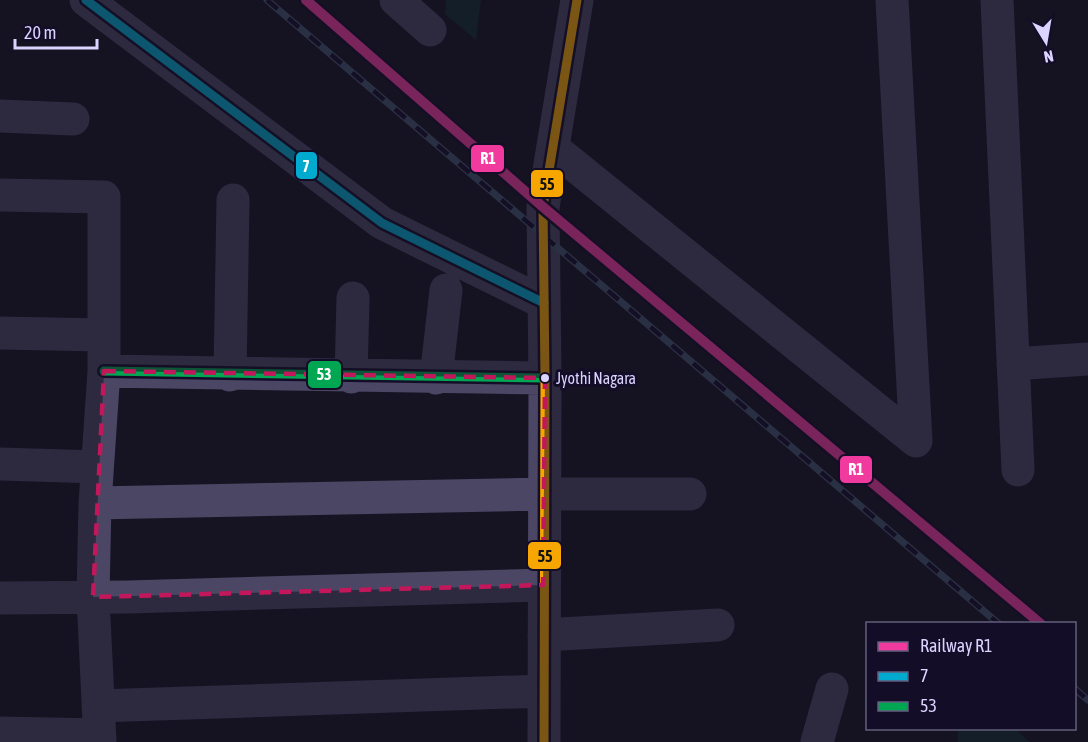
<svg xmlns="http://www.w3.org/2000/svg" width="1088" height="742" viewBox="0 0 1088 742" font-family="'Asap Condensed',sans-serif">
  <rect width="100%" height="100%" fill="#161322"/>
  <path fill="#102e31" d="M446,0H481L476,40L445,14Z
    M958,728L1015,729L1030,742H958Z"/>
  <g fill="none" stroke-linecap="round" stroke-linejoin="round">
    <path stroke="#4a4663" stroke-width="33" d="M86,0L382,223L544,303
      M396,0L430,30
      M997,0L1018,470
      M0,116L73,119
      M553,148L916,441L892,0
      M0,195L104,197V371L95,503
      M0,333L103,335
      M1013,364L1088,359
      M104,371L545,378
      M230,375L233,200
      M351,377L353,298
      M436,378L446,290
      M0,464L97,467
      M0,598L128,597L543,585
      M544,635L718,625
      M98,706L543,691
      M0,733L99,735
      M100,742L93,597L95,503L544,494H690
      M544,742L545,378L543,207L577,0
      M817,742L832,689"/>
    <defs>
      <path id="rail" d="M267,0L999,624
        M1074,688L1088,700"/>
    </defs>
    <use href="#rail" stroke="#44566d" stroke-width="7"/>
    <use href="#rail" stroke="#130d28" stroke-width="4.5" stroke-dasharray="14" stroke-linecap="butt"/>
    <defs>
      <path id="bus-1" d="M86,0L382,223L544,303"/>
      <path id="bus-2" d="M104,371L545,378"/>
      <path id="bus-3" d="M544,742L545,378L543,207L577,0"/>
    </defs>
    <use href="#bus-1" stroke="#130d28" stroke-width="14"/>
    <use href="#bus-2" stroke="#130d28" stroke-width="14"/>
    <use href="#bus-3" stroke="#130d28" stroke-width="14"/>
    <use href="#bus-1" stroke="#00a9ce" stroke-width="9"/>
    <use href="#bus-2" stroke="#00a651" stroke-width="9"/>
    <use href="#bus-3" stroke="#f7a600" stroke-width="9"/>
    <defs>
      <path id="rail-1" d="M306,0L543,207L1041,624"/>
    </defs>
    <use href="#rail-1" stroke="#130d28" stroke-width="15"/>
    <use href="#rail-1" stroke="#f13a9d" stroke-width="10"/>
  </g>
  <path d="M0 0H1088V742H0ZM104,371L545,378L543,585L93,597Z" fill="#161322" fill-opacity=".55" fill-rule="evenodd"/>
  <path fill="none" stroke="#c2185b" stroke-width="4.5" stroke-dasharray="12 8" stroke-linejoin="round" d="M104,371L545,378L543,585L93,597Z"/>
  <circle fill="#dbd4ff" stroke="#130d28" stroke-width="2" cx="545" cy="378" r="5"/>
  <g text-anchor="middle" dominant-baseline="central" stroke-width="6" stroke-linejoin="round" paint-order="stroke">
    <g font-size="16" fill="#dbd4ff" stroke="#130d28" text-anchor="start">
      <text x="556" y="378">Jyothi Nagara</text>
    </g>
  </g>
  <g stroke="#130d28" stroke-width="2">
    <rect x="470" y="144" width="35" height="29" rx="6" fill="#f13a9d"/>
    <rect x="295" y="151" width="23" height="29" rx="6" fill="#00a9ce"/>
    <rect x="530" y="169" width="34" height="29" rx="6" fill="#f7a600"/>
    <rect x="307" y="360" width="35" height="29" rx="6" fill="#00a651"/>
    <rect x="839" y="455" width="34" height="29" rx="6" fill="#f13a9d"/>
    <rect x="527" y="541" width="35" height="29" rx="6" fill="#f7a600"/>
  </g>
  <g font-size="16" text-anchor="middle" font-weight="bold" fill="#fff">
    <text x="488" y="164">R1</text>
    <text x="306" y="172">7</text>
    <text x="324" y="380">53</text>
    <text x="856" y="475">R1</text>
  </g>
  <g font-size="16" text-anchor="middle" font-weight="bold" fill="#111">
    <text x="547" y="190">55</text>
    <text x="545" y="562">55</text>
  </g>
  <rect x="866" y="622" width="210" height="108" fill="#130d28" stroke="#635d7e" stroke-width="1.5"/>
  <rect x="878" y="642" width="30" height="9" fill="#f13a9d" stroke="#635d7e" stroke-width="1.5"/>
  <text x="920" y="652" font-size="18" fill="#dbd4ff">Railway R1</text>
  <rect x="878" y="672" width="30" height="9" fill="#00a9ce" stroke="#635d7e" stroke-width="1.5"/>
  <text x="920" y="682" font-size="18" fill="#dbd4ff">7</text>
  <rect x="878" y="702" width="30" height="9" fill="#00a651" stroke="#635d7e" stroke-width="1.5"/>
  <text x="920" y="712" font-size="18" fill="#dbd4ff">53</text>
  <g transform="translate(1046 42) rotate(169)" stroke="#130d28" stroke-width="4.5" paint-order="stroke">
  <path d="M0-4.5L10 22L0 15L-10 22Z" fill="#dbd4ff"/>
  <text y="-9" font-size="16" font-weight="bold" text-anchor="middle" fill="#dbd4ff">N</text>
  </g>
  <path d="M15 39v9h82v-9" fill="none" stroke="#dbd4ff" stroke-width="3"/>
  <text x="24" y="39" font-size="18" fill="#dbd4ff" stroke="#130d28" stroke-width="4.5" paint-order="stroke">20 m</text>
</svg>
